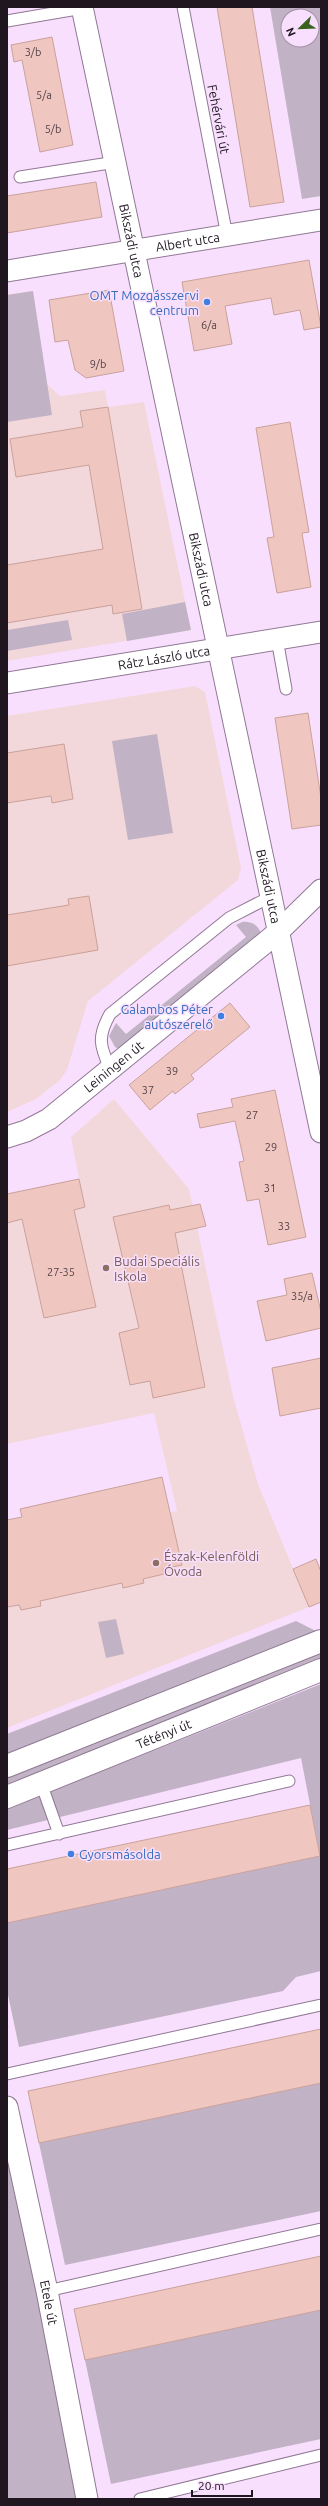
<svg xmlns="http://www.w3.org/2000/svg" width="328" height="2506" viewBox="0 0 328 2506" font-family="Ubuntu,sans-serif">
  <rect width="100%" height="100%" fill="#f9dffe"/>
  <path fill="#f3d8db" d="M33,291L47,384L60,396L105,390L108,407L144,402L191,630L7,661V295Z
    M195,686L205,692L241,868L238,880L88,1001L67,1070L60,1080L36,1099L7,1112V716Z
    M114,1099L189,1189L233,1396L258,1484L309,1607L7,1728V1566L130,1521L177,1511L154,1413L7,1444V1194L79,1179L71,1137Z"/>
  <path fill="#c2b2c5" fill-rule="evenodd" d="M270,7H321V196L302,199ZM288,16H312V40H288Z
    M33,291L52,415L7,422V295Z
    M185,602L191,630L127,641L122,614Z
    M68,620L72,640L7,651V630Z
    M157,734L173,833L128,840L112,741Z
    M242,922C251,921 259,925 261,934L119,1049L115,1047L109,1036L116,1023L126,1034L246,937L236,925Z
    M116,1619L124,1654L106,1658L98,1622Z
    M296,1621L316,1631L7,1755V1734Z
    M321,1652V1660L7,1786V1778Z
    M321,1684V1971L296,1977L283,1991L19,2047L7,1990V1923L320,1856L301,1758L7,1830V1809Z
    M321,2083V2211L65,2265L39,2143Z
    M7,2149L80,2499H7Z
    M321,2310V2439L111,2484L85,2360Z"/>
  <path fill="#f0c6c0" stroke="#c9a19b" d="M217,7H252L284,202L250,207Z
    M52,37L73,145L40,152L22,60L14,62L11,45Z
    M96,182L102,217L7,233V196Z
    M309,260L321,327L304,330L300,310L274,315L271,298L225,306L232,344L194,351L182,282Z
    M109,290L124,371L86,378L75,370L68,340L55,342L49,300Z
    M108,407L142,609L113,614L112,605L7,623V565L103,549L89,465L16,477L10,439L83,427L80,411Z
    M290,422L309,532L302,533L311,587L277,593L267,538L274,537L256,428Z
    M308,713L321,798V825L292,829L275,718Z
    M64,744L73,799L52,803L51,796L7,803V753Z
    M89,896L98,950L7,966V915L69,905L68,899Z
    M230,1003L250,1027L191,1075L194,1079L175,1094L173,1091L150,1110L129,1085Z
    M275,1090L306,1237L268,1245L259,1199L247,1201L239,1162L244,1161L235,1121L200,1128L197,1114L233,1107L231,1099Z
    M79,1179L85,1207L74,1210L96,1307L44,1318L22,1219L7,1223V1194Z
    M200,1204L206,1226L175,1233L205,1387L153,1398L150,1381L130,1385L119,1333L139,1328L113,1217L169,1205L170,1210Z
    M312,1273L321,1312V1328L266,1341L257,1301L287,1295L284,1279Z
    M321,1358V1408L280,1416L272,1368Z
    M162,1477L182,1565L163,1569L164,1574L143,1579L144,1583L123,1588L122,1583L40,1601L41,1606L21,1610L19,1605L7,1607V1520L22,1517L20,1509Z
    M316,1559L321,1572V1602L309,1607L293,1569Z
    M310,1805L320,1856L7,1923V1869Z
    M321,2029V2083L39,2143L28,2091Z
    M321,2256V2310L85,2360L74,2309Z"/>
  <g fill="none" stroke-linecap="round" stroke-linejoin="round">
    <defs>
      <path id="service" d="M183,7L227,236
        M7,21L83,8
        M20,177L116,162
        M277,639L286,689
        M110,1069C100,1046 97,1037 110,1014L229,918L270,897
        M41,1783L59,1834
        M7,1845L289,1781
        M7,2074L321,2005
        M47,2291L321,2229
        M140,2499L321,2455"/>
      <g id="minor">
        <path id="s1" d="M82,7L321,1132"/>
        <path id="s2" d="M7,271L321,220"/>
        <path id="s3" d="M7,683L321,632"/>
        <path id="s4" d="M7,1137L26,1131L49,1119L277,933L321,890"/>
        <path id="s5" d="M7,2107L47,2291L87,2499"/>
      </g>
      <g id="tertiary">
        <path d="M7,1766L321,1641"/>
        <path id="s6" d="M7,1797L321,1670"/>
      </g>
    </defs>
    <use href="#service" stroke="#907994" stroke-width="13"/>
    <use href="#minor" stroke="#907994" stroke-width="23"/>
    <use href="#tertiary" stroke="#907994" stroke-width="24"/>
    <use href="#service" stroke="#fff" stroke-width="11"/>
    <use href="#minor" stroke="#fff" stroke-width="21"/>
    <use href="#tertiary" stroke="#fff" stroke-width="22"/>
  </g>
  <g fill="#3f7fe0" stroke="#f9dffe" stroke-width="1.5">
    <circle cx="207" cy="302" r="4"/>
    <circle cx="221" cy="1016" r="4"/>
    <circle cx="71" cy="1854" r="4"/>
  </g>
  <g fill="#8d6e63" stroke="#f9dffe" stroke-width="1.5">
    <circle cx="106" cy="1268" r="4"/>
    <circle cx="156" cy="1563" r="4"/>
  </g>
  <g text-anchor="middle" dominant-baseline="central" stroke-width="3" stroke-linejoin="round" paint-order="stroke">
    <g font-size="11" fill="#534248">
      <text x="33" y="52">3/b</text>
      <text x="44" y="95">5/a</text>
      <text x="53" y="129">5/b</text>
      <text x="209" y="325">6/a</text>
      <text x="98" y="364">9/b</text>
      <text x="172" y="1071">39</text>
      <text x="148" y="1090">37</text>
      <text x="252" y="1115">27</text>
      <text x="271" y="1147">29</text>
      <text x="270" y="1188">31</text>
      <text x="284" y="1226">33</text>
      <text x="61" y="1272">27-35</text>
      <text x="302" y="1296">35/a</text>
    </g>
    <g font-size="13" fill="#1f1620" stroke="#f9dffe">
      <text transform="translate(219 119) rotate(79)">Fehérvári út</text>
      <text stroke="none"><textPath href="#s1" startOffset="239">Bikszádi utca</textPath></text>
      <text stroke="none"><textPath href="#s2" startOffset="183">Albert utca</textPath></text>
      <text stroke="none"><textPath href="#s1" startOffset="575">Bikszádi utca</textPath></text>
      <text stroke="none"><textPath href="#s3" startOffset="159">Rátz László utca</textPath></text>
      <text stroke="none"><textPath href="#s1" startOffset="899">Bikszádi utca</textPath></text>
      <text stroke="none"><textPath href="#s4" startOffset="129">Leiningen út</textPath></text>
      <text stroke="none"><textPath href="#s6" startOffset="169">Tétényi út</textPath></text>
      <text stroke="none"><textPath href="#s5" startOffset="200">Etele út</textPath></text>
    </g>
    <g font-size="13" fill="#366cbe" stroke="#f9dffe" text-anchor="end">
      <text x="199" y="295">OMT Mozgásszervi<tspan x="199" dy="15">centrum</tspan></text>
      <text x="213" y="1009">Galambos Péter<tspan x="213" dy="15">autószerelő</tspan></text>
      <text x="79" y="1854" text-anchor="start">Gyorsmásolda</text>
    </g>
    <g font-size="13" fill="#785e54" stroke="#f9dffe" text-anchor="start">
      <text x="114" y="1261">Budai Speciális<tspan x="114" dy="15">Iskola</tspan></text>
      <text x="164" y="1556">Észak-Kelenföldi<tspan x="164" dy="15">Óvoda</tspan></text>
    </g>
  </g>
  <rect width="328" height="2506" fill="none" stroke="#1f1620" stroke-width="16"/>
  <g transform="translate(300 28) rotate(247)"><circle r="19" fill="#f9dffe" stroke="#a28fa5"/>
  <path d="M0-3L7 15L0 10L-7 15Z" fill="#39621e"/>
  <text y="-6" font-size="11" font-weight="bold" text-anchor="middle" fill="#1f1620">N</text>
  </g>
  <path d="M192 2490v6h60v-6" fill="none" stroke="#1f1620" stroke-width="2"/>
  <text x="198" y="2490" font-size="12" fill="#1f1620" stroke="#f9dffe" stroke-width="3" paint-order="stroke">20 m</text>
</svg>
